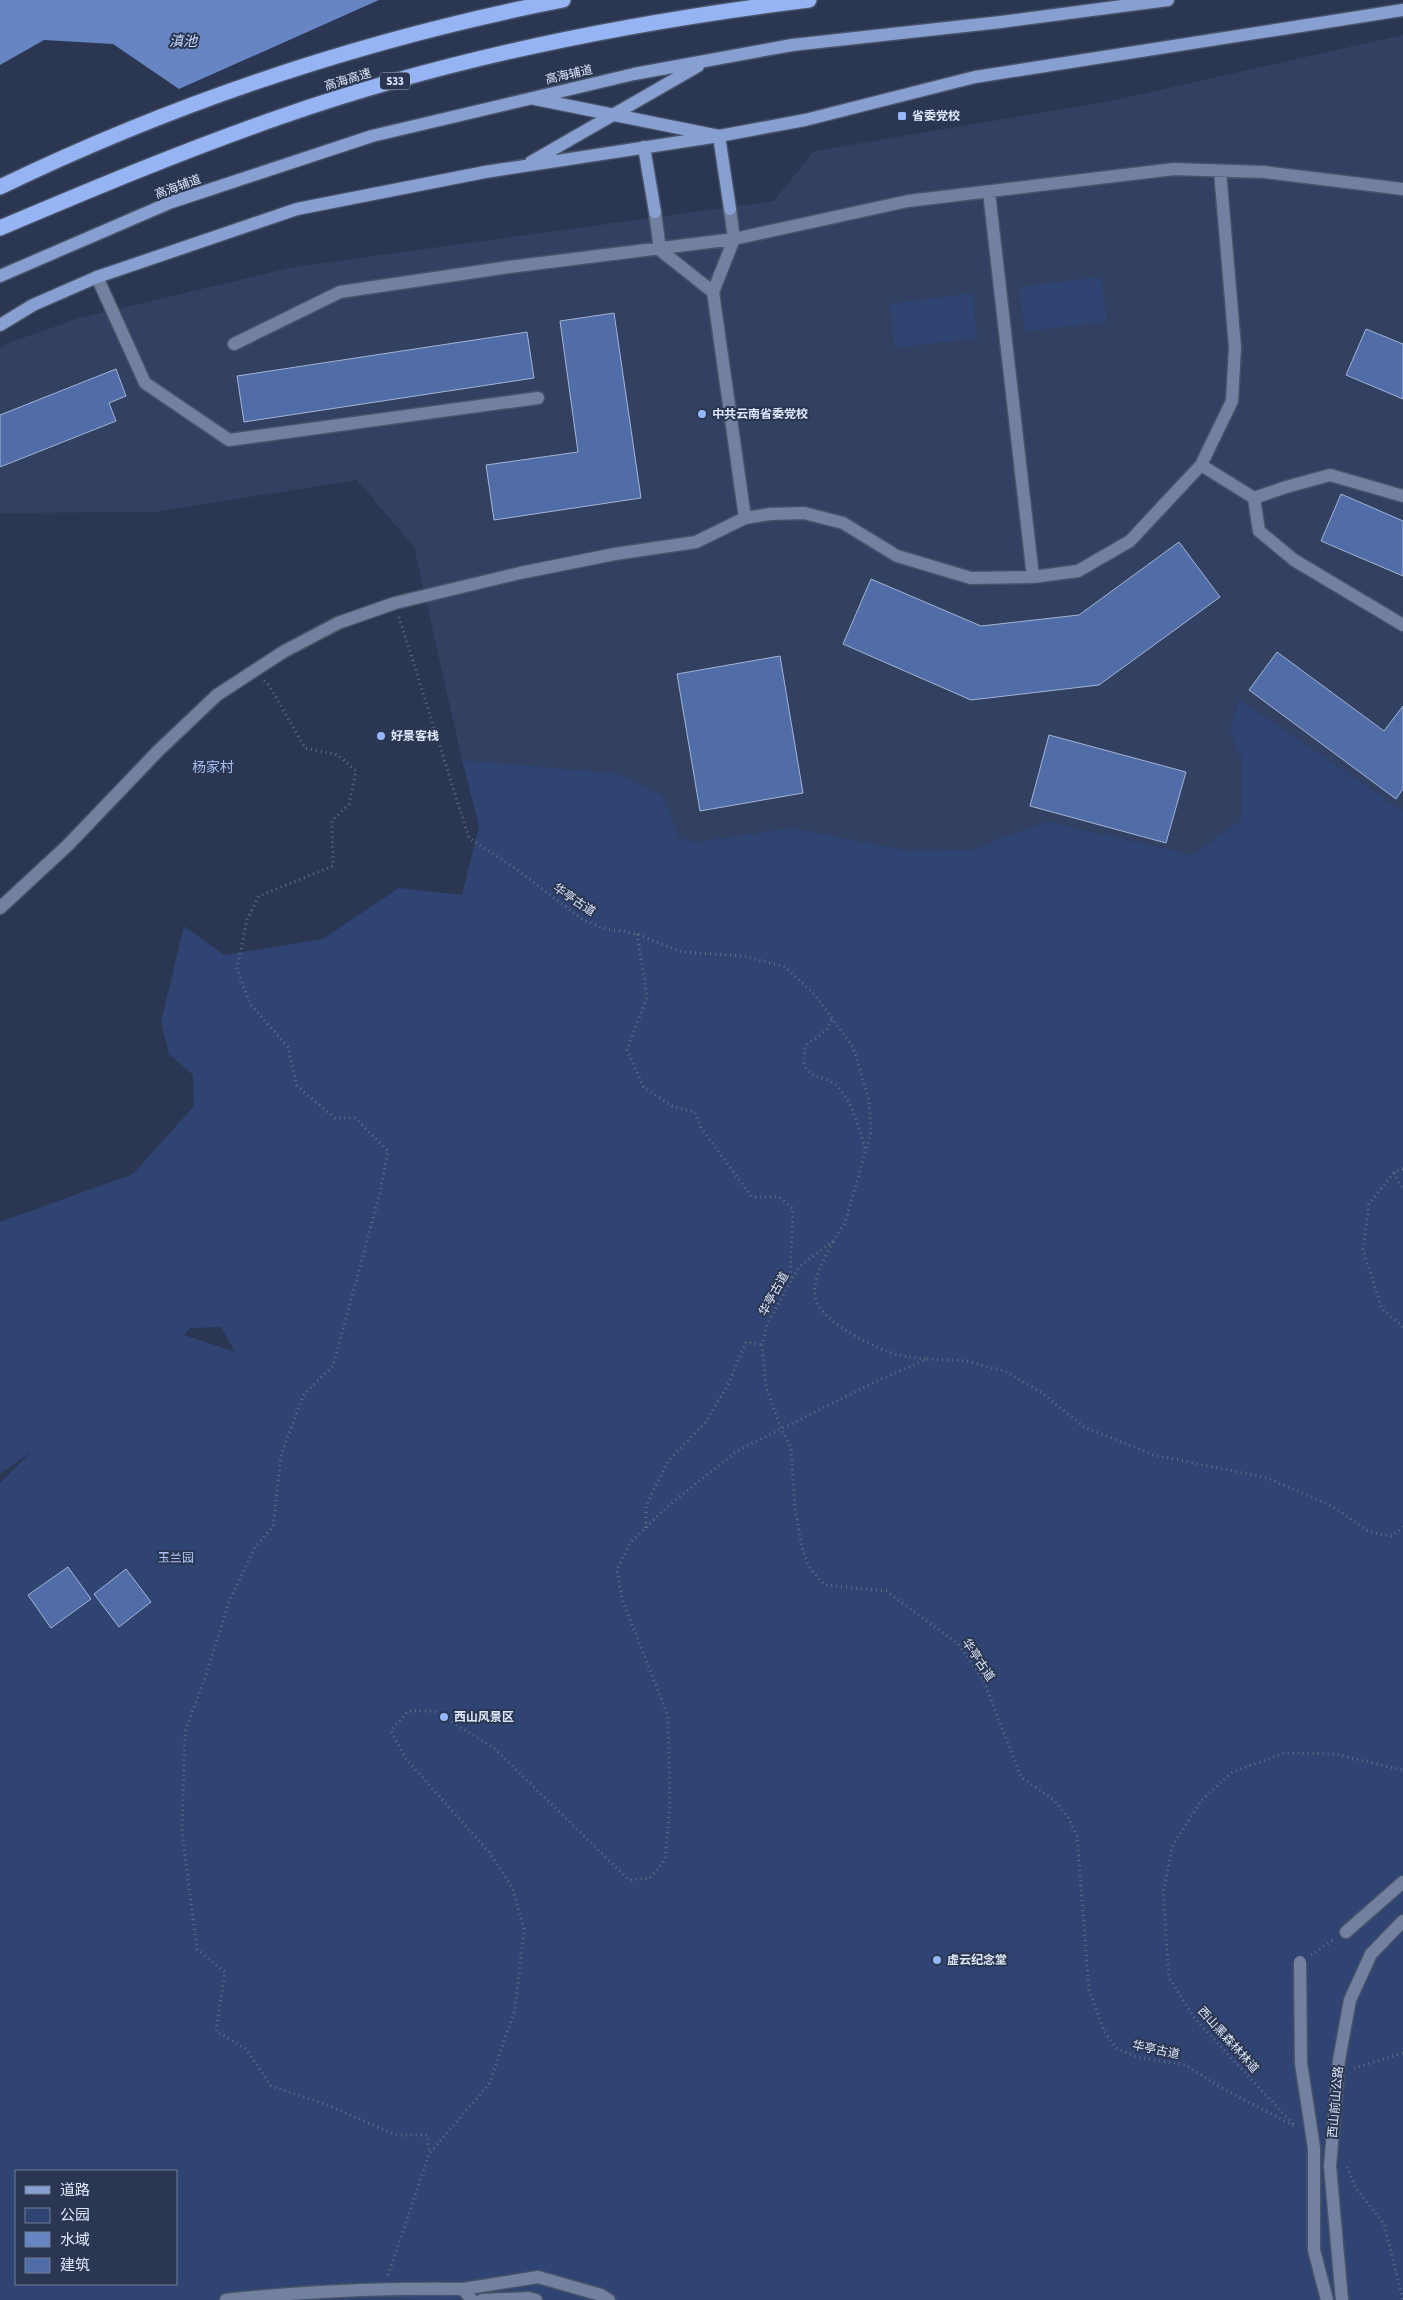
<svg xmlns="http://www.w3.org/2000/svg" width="1403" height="2300" viewBox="0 0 1403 2300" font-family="'Source Sans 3','Noto Sans SC',sans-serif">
  <rect width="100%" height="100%" fill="#2b3752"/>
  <path fill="#324161" d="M1403,35V811L1239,699L1230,731L1242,759V819L1193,855L1047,821L971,850L910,851L792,828L695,842L679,837L662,795L620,774L462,760L414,547L357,480L154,512L0,513V349L8,343L80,318L294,267L774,201L814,151L1111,101Z"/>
  <path fill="#2f4472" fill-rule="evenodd" d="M1101,277L1107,322L1025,331L1019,287Z
    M972,293L977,338L895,348L890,304Z
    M1239,699L1403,811V2300H0V1483L31,1452L0,1474V1222L133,1174L194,1106L193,1075L169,1054L161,1022L184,926L224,955L323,939L399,888L462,895L479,826L462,760L620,774L662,795L679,837L695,842L792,828L910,851L971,850L1047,821L1193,855L1242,819V759L1230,731ZM221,1327L235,1352L184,1335L190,1328ZM16,2171H176V2284H16Z"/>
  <path fill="#6785c2" d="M0,0H379L179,89L113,44L44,40L0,65Z"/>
  <path fill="#506da8" stroke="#a4b4d5" d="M614,313L641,498L494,520L486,465L578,452L560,321Z
    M1366,329L1403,344V399L1346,375Z
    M527,332L534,378L244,422L237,376Z
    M116,369L126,396L109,403L116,421L0,467V415Z
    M1341,494L1403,521V576L1321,541Z
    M1179,542L1220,597L1099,685L971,700L843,644L871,579L981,626L1079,615Z
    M1277,652L1384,731L1403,706V789L1396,799L1249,690Z
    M780,656L803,793L700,811L677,674Z
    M1049,735L1186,772L1166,843L1030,806Z
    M68,1567L91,1599L51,1628L28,1595Z
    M126,1569L151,1602L119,1627L94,1594Z"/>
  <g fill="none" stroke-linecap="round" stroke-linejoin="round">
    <defs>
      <path id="minor" d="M989,192L1033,577
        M730,209L734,239L713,292L745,518
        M655,212L660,250L713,292
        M97,277L145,383L229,440L538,398
        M234,344L340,292L509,267L734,239L908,201L1174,169L1264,172L1403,189
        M1201,465L1254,498L1259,531L1294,560L1403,625
        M1254,498L1286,487L1330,475L1403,496
        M0,908L68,845L158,751L217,695L283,652L338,623L395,603L520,573L615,554L696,542L745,518L770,514L804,513L843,523L897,556L971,578L1033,577L1078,571L1130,541L1201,465L1232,401L1235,347L1220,171
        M1346,1932L1403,1882
        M463,2289L538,2277L601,2295L609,2300
        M226,2300C305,2291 383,2288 463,2289L472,2300
        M482,2300L529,2298L536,2300
        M1342,2300L1330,2166L1339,2060L1350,2000L1371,1954L1403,1921"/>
      <path id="major" d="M535,99L719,136L730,209
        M644,147L655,212
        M531,162L698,66
        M0,276L169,203L372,136L634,74L792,45L1001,22L1168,0
        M0,325L33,305L97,277L297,209L485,172L719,136L805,120L975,77L1403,10"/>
      <path id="highway" d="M0,187C178,101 369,38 563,0
        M0,228C92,189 185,150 280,117C451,57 630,22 809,0"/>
    </defs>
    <use href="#minor" stroke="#485369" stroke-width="15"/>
    <use href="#major" stroke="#485369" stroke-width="15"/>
    <use href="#highway" stroke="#485369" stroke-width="18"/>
    <path stroke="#636e86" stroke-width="3" stroke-dasharray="1 4" stroke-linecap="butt" d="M399,617L469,838L516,869L583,920L603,928L637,934L682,952L744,956L785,967L815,995L853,1047L869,1100L871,1132L845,1223L833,1241L799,1267L767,1324L762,1345L766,1387L781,1428L791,1447L795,1509L803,1552L811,1570L825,1585L886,1591L958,1644L983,1679L1021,1777L1055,1801L1068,1817L1077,1836L1089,1990L1104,2031L1116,2048L1136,2057L1186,2065L1220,2087L1294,2126
      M264,681L269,685L305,748L338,755L356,771L349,804L332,821L333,866L259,896L247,920L237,968L250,1004L288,1047L297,1086L335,1118H355L388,1151L380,1193L333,1366L304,1394L281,1455L273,1527L255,1547L229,1602L206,1675L185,1732L182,1832L197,1949L225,1972L216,2031L246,2049L271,2086L325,2104L396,2135H427L429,2153
      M637,934L647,997L627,1050L644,1088L674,1107L695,1112L701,1128L752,1197H779L793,1209L790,1280
      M832,1020L827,1030L805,1046C799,1086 823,1070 839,1088C854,1106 860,1131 866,1152
      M1403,1169L1394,1172L1369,1204L1363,1250L1382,1309L1403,1327
      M1394,1173L1403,1190
      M833,1242C824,1259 809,1283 817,1303C825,1323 879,1351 899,1355C908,1357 917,1358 926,1359
      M646,1528V1506L668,1461L705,1423L728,1385L746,1342L762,1345
      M1311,1955L1333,1940
      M1354,2068L1403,2053
      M1293,2124L1195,2019L1169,1978L1163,1893L1173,1845L1201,1801L1232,1772L1285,1753L1335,1754L1403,1770
      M1347,2167L1355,2187L1384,2224L1403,2300
      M388,2275L429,2154L489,2084L515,2010L524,1928L512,1887L489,1852L406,1759L391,1731L408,1711H434L494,1748L629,1880L650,1878L665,1860L670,1804L668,1716L622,1599L617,1569L631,1542L669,1505L737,1451L879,1380L927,1359L967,1361L1007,1372L1042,1393L1084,1427L1154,1455L1267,1478L1332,1506L1369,1532L1392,1536L1403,1527"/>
    <use href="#minor" stroke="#72819f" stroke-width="12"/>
    <use href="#major" stroke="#88a0d1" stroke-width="12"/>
    <use href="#highway" stroke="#96b4f3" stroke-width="15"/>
    <defs>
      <path id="minor-bridge" d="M1300,1962L1301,2063L1314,2148V2250L1327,2300"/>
    </defs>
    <use href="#minor-bridge" stroke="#485369" stroke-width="15" stroke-linecap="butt"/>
    <use href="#minor-bridge" stroke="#72819f" stroke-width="12"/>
  </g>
  <g fill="#94b7fd" stroke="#2b3752" stroke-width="2">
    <rect x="897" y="111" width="10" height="10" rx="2.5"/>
    <circle cx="702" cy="414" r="5"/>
    <circle cx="381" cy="736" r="5"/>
    <circle cx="444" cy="1717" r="5"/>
    <circle cx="937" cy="1960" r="5"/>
  </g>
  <g text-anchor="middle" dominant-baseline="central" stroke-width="4" stroke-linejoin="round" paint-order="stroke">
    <rect fill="#2b3752" stroke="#a9b3c7" stroke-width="1" x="380" y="72.5" width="30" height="17" rx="4"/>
    <g font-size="11" font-weight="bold" fill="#dfe8f9">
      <text x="395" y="81">S33</text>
    </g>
    <g font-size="12" fill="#dfe8f9" stroke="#2b3752">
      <text transform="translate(569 75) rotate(-13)">高海辅道</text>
      <text transform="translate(348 80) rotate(-17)">高海高速</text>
      <text transform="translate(178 187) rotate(-20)">高海辅道</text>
      <text transform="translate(574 900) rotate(34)">华亭古道</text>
      <text transform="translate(774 1294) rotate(-61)">华亭古道</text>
      <text transform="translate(978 1660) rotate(56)">华亭古道</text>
      <text transform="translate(1228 2040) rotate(48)">西山黑森林林道</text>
      <text transform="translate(1156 2050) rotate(12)">华亭古道</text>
      <text transform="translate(1336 2102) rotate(-85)">西山前山公路</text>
    </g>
    <g font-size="12" font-weight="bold" fill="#dfe8f9" stroke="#2b3752" text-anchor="start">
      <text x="912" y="116">省委党校</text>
      <text x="712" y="414">中共云南省委党校</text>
      <text x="391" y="736">好景客栈</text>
      <text x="454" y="1717">西山风景区</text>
      <text x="947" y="1960">虚云纪念堂</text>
    </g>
    <g font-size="12" fill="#acc6f9" stroke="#2b3752">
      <text x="176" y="1558">玉兰园</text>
    </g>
    <g font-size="14" font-style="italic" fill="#c9dafd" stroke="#2b3752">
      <text x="183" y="42">滇池</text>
    </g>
    <g font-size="14" fill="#a6c0f4" stroke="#2b3752">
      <text x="213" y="768">杨家村</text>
    </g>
  </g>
  <rect x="15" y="2170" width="162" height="115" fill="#2b3752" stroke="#737e95"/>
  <rect x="25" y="2186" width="25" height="8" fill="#88a0d1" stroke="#737e95"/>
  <text x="60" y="2195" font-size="15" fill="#dfe8f9">道路</text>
  <rect x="25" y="2208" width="25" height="15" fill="#2f4472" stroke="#737e95"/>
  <text x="60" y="2220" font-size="15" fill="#dfe8f9">公园</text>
  <rect x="25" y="2232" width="25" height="15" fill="#6785c2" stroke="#737e95"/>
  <text x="60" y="2245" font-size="15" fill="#dfe8f9">水域</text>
  <rect x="25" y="2258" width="25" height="15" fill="#506da8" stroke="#737e95"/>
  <text x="60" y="2270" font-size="15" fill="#dfe8f9">建筑</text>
</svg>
